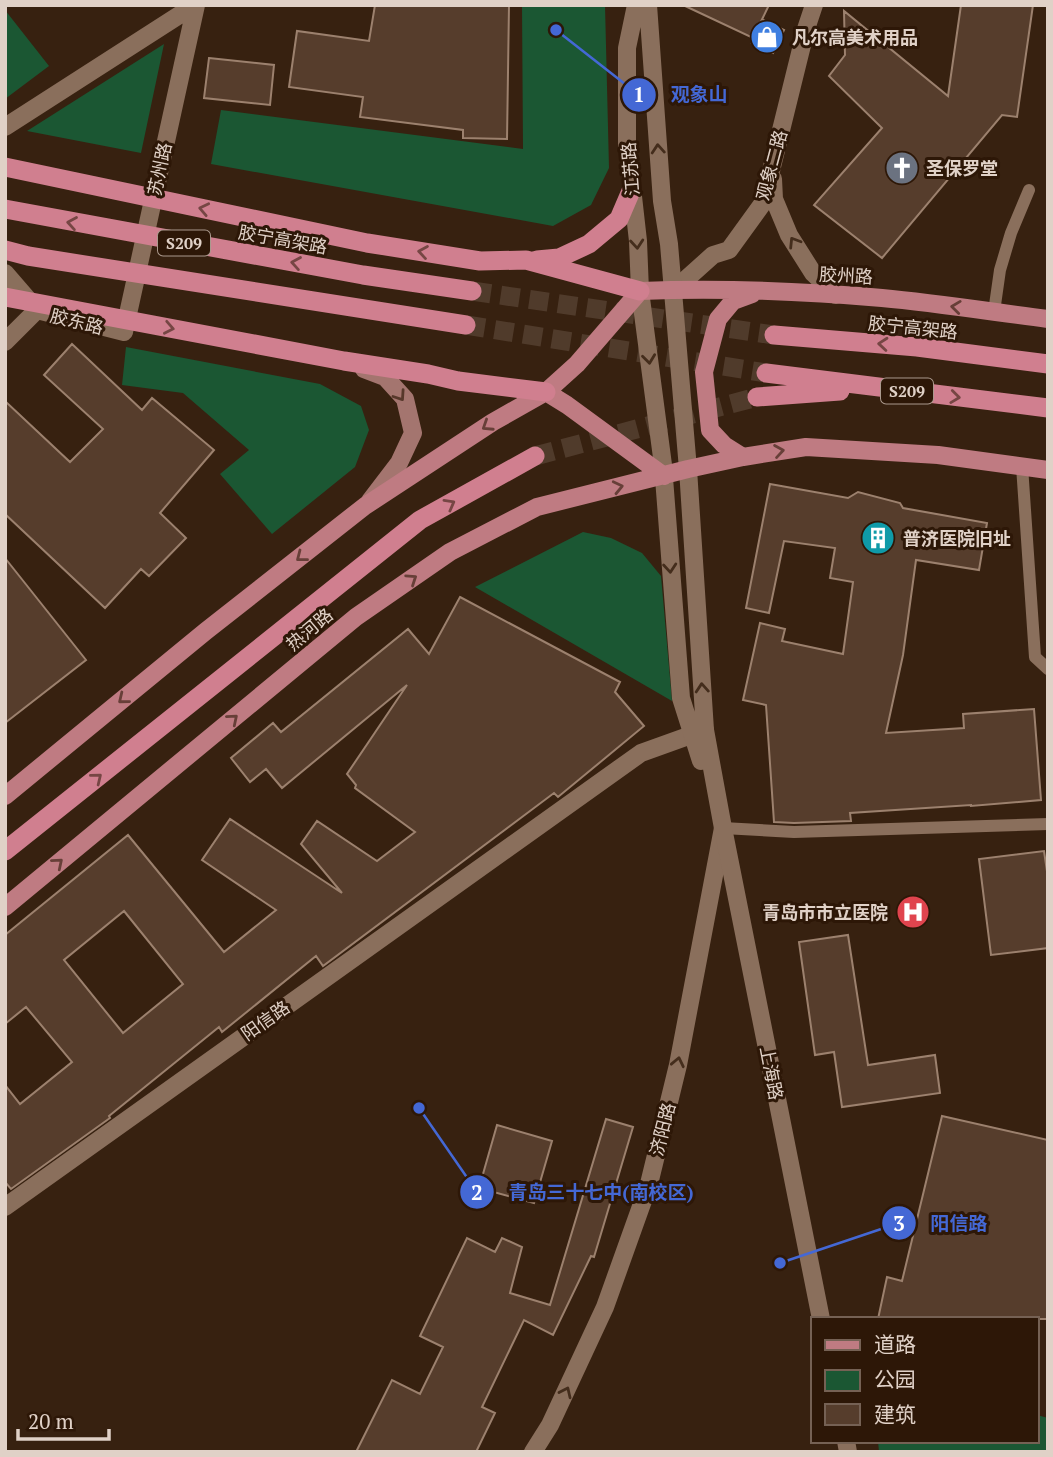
<svg xmlns="http://www.w3.org/2000/svg" width="1053" height="1457" viewBox="0 0 1053 1457" font-family="'PT Serif','Noto Sans SC',serif">
  <rect width="100%" height="100%" fill="#372110"/>
  <path fill="#1b5733" d="M522,5H605L609,168L591,205L553,226L211,164L221,110L523,149Z
    M5,10L49,66L5,99Z
    M164,44L141,153L27,131Z
    M126,347L320,384L361,406L369,430L355,467L272,534L220,474L249,450L183,393L122,385Z
    M583,532L611,538L642,553L661,576L672,701L475,587Z
    M1037,1415L1048,1418V1452H879L878,1441H1037Z"/>
  <path fill="#563d2c" stroke="#9c816e" stroke-width="2" fill-rule="evenodd" d="M375,5H509L507,139L463,138V130L360,117L363,97L289,87L297,31L369,41Z
    M683,5H769L753,38Z
    M961,5H1033L1017,117L1002,115L882,258L814,205L882,128L829,76L845,55L844,11L948,96Z
    M763,20L784,30L773,53L752,43Z
    M209,58L274,65L270,105L204,98Z
    M72,344L142,410L152,398L214,450L160,513L186,538L149,576L141,569L105,608L5,514V401L70,462L103,429L44,375Z
    M770,484L848,498L858,492L900,503L903,508L987,523L979,570L916,560L903,655L886,733L964,728L963,714L1034,709L1041,800L971,806V805L850,813L851,821L794,823L774,822L766,705L743,700L760,623L785,629L782,641L843,654L853,582L830,578L835,548L784,541L769,613L746,608Z
    M5,558L86,660L5,723Z
    M460,597L620,682L615,692L644,726L558,797L554,793L323,966L316,956L222,1032L219,1027L109,1116L110,1118L11,1189L5,1182V1085L20,1104L72,1062L26,1007L5,1024V935L128,835L224,952L276,910L202,860L230,819L342,893L301,844L317,821L377,861L415,832L355,788L356,785L347,774L407,685L282,788L266,769L250,782L231,758L273,723L281,732L408,629L429,654ZM124,911L183,984L123,1033L64,960Z
    M1044,851L1048,878V948L991,955L979,859Z
    M848,935L868,1065L935,1055L940,1093L842,1107L834,1052L815,1055L799,942Z
    M942,1116L1048,1140V1319H878L887,1277L902,1281Z
    M606,1119L633,1127L594,1257L591,1256L553,1335L524,1320L482,1407L495,1413L476,1452H356L392,1380L420,1394L443,1347L420,1336L467,1238L495,1252L502,1238L522,1247L510,1293L550,1305Z
    M497,1125L552,1141L534,1203L479,1188Z"/>
  <g fill="none" stroke-linecap="round" stroke-linejoin="round">
    <path stroke="#503b2b" stroke-width="19" stroke-dasharray="19 10" stroke-linecap="butt" d="M472,291L774,335
      M466,325L766,373
      M535,456L757,397"/>
    <path stroke="#8a6f5c" stroke-width="12" d="M994,312L1000,270L1011,233L1029,190
      M1022,466L1035,657L1048,669
      M723,828L794,832L1048,824"/>
    <path stroke="#8a6f5c" stroke-width="18" d="M5,127L195,5
      M773,179L774,199L789,235L813,273L836,295
      M5,273L37,310L124,332L196,5
      M674,290L713,255L729,250L763,203L806,29L814,5
      M5,342L37,310
      M5,1207L641,753L705,730
      M533,1452L550,1425L605,1307L649,1184L678,1065L723,828"/>
    <path stroke="#8a6f5c" stroke-width="18" d="M636,5L627,48V143L638,241L640,291L663,465L681,698L701,761
      M648,5L662,201L669,244L688,469L705,730L723,828L821,1319
      M846,1441L848,1452"/>
    <path stroke="#a4756f" stroke-width="18" d="M364,369L385,377L405,399L413,433L399,463L370,501"/>
    <path stroke="#bf7b82" stroke-width="18" d="M546,392L567,405L664,476
      M743,457L724,445L710,430L704,372L718,319L733,301L752,294
      M5,796L206,631L365,506L493,422L546,392L577,364L640,291C720,288 802,291 882,298C937,303 993,312 1048,319
      M5,907L356,617L450,552L537,507L688,469L743,457L806,447L938,455L1048,470"/>
    <path stroke="#d07f8f" stroke-width="19" d="M5,167L367,243L480,261L526,260L640,291
      M5,209L363,275L472,291
      M5,250L28,256L466,325
      M537,260L559,258L589,244L619,219L631,191
      M5,297L344,361L428,374L458,381L546,392
      M774,335L917,347L1048,364
      M766,373L1048,408
      M757,397L840,391
      M5,851L420,520L535,456"/>
  </g>
  <defs><path id="oneway-chevron" d="M-2-3.5L2.5 0L-2 3.5" fill="none" stroke-width="1.6" stroke-linecap="round" stroke-linejoin="round" transform="scale(1.75)"/></defs>
  <g stroke="#442d1c">
    <use href="#oneway-chevron" transform="translate(658 149) rotate(-94)"/>
    <use href="#oneway-chevron" transform="translate(794 242) rotate(-122)"/>
    <use href="#oneway-chevron" transform="translate(637 244) rotate(85)"/>
    <use href="#oneway-chevron" transform="translate(649 359) rotate(83)"/>
    <use href="#oneway-chevron" transform="translate(670 568) rotate(85)"/>
    <use href="#oneway-chevron" transform="translate(702 688) rotate(-94)"/>
    <use href="#oneway-chevron" transform="translate(678 1062) rotate(-78)"/>
    <use href="#oneway-chevron" transform="translate(566 1392) rotate(-65)"/>
  </g>
  <g stroke="#764644">
    <use href="#oneway-chevron" transform="translate(204 209) rotate(-168)"/>
    <use href="#oneway-chevron" transform="translate(72 223) rotate(-170)"/>
    <use href="#oneway-chevron" transform="translate(423 252) rotate(-171)"/>
    <use href="#oneway-chevron" transform="translate(296 263) rotate(-170)"/>
    <use href="#oneway-chevron" transform="translate(169 328) rotate(11)"/>
    <use href="#oneway-chevron" transform="translate(883 344) rotate(-175)"/>
    <use href="#oneway-chevron" transform="translate(955 397) rotate(7)"/>
    <use href="#oneway-chevron" transform="translate(450 504) rotate(-29)"/>
    <use href="#oneway-chevron" transform="translate(97 778) rotate(-39)"/>
  </g>
  <g stroke="#673f38">
    <use href="#oneway-chevron" transform="translate(956 307) rotate(-173)"/>
    <use href="#oneway-chevron" transform="translate(487 426) rotate(147)"/>
    <use href="#oneway-chevron" transform="translate(779 451) rotate(-9)"/>
    <use href="#oneway-chevron" transform="translate(618 487) rotate(-13)"/>
    <use href="#oneway-chevron" transform="translate(301 557) rotate(142)"/>
    <use href="#oneway-chevron" transform="translate(412 579) rotate(-34)"/>
    <use href="#oneway-chevron" transform="translate(123 699) rotate(141)"/>
    <use href="#oneway-chevron" transform="translate(233 719) rotate(-40)"/>
    <use href="#oneway-chevron" transform="translate(58 863) rotate(-40)"/>
  </g>
  <use stroke="#57382b" href="#oneway-chevron" transform="translate(400 396) rotate(56)"/>
  <defs>
    <symbol id="shop-disc" viewBox="-11 -11 22 22"><circle r="9.5" fill="#3f7fe0" stroke="#2d1707"/><path d="M-5-2.5h2.3a2.7 3.5 0 0 1 5.4 0H5L5.5 6h-11ZM-1.5-2.5h3a1.5 2.3 0 0 0-3 0Z" fill="#fff"/></symbol>
    <symbol id="church-disc" viewBox="-11 -11 22 22"><circle r="9.5" fill="#6b7280" stroke="#2d1707"/><path d="M-1.2-6h2.4v3.5h3.3v2.4h-3.3V6h-2.4V-.1h-3.3v-2.4h3.3Z" fill="#fff"/></symbol>
    <symbol id="building-disc" viewBox="-11 -11 22 22"><circle r="9.5" fill="#0f9aa8" stroke="#2d1707"/><path d="M-4-6H4V6H1V3H-1V6H-4ZM-2.5-4.3h1.7v1.8h-1.7ZM.8-4.3h1.7v1.8H.8ZM-2.5-1h1.7V.8h-1.7ZM.8-1h1.7V.8H.8Z" fill="#fff"/></symbol>
    <symbol id="hospital-disc" viewBox="-11 -11 22 22"><circle r="9.5" fill="#e0444e" stroke="#2d1707"/><path d="M-5-5h3v3.5h4V-5h3V5h-3V1.5h-4V5h-3Z" fill="#fff"/></symbol>
  </defs>
  <g fill-rule="evenodd">
    <use href="#shop-disc" x="748" y="18" width="38" height="38"/>
    <use href="#church-disc" x="883" y="149" width="38" height="38"/>
    <use href="#building-disc" x="859" y="519" width="38" height="38"/>
    <use href="#hospital-disc" x="894" y="893" width="38" height="38"/>
  </g>
  <g text-anchor="middle" dominant-baseline="central" stroke-width="6" stroke-linejoin="round" paint-order="stroke">
    <g fill="#2d1707" stroke="#aa998d" stroke-width="2">
      <rect x="158" y="230.5" width="52" height="25" rx="5"/>
      <rect x="881" y="378.5" width="52" height="25" rx="5"/>
    </g>
    <g font-size="16" font-weight="bold" fill="#e0d1c7">
      <text x="184" y="243">S209</text>
      <text x="907" y="391">S209</text>
    </g>
    <g font-size="18" font-weight="bold" fill="#e0d1c7" stroke="#2d1707" text-anchor="start">
      <text x="792" y="37">凡尔高美术用品</text>
      <text x="926" y="168">圣保罗堂</text>
      <text x="903" y="538">普济医院旧址</text>
      <text x="888" y="912" text-anchor="end">青岛市市立医院</text>
    </g>
    <g font-size="18" fill="#e0d1c7" stroke="#2d1707">
      <text transform="translate(771 165) rotate(-75)">观象二路</text>
      <text transform="translate(159 169) rotate(-78)">苏州路</text>
      <text transform="translate(630 169) rotate(-95)">江苏路</text>
      <text transform="translate(283 239) rotate(10)">胶宁高架路</text>
      <text transform="translate(846 275) rotate(3)">胶州路</text>
      <text transform="translate(77 321) rotate(14)">胶东路</text>
      <text transform="translate(913 327) rotate(6)">胶宁高架路</text>
      <text transform="translate(309 629) rotate(-40)">热河路</text>
      <text transform="translate(265 1020) rotate(-35)">阳信路</text>
      <text transform="translate(772 1073) rotate(79)">上海路</text>
      <text transform="translate(662 1129) rotate(-76)">济阳路</text>
    </g>
  </g>
  <path fill="none" stroke="#4468d5" stroke-width="2.5" d="M556 30L639 95M419 1108L477 1192M780 1263L899 1223"/>
  <g fill="#4468d5" stroke="#2d1707" stroke-width="2.5">
    <circle cx="556" cy="30" r="7"/>
    <circle cx="419" cy="1108" r="7"/>
    <circle cx="780" cy="1263" r="7"/>
    <circle cx="639" cy="95" r="18"/>
    <circle cx="477" cy="1192" r="18"/>
    <circle cx="899" cy="1223" r="18"/>
  </g>
  <g font-size="21" text-anchor="middle" font-weight="bold" fill="#fff">
    <text x="639" y="102">1</text>
    <text x="477" y="1200">2</text>
    <text x="899" y="1231">3</text>
  </g>
  <g font-size="19" text-anchor="middle" font-weight="bold" fill="#4468d5" stroke="#2d1707" stroke-width="6" stroke-linejoin="round" paint-order="stroke">
    <text x="699" y="101">观象山</text>
    <text x="601" y="1199">青岛三十七中(南校区)</text>
    <text x="959" y="1230">阳信路</text>
  </g>
  <rect width="1053" height="1457" fill="none" stroke="#e0d1c7" stroke-width="14"/>
  <rect x="811" y="1317" width="228" height="126" fill="#2d1707" stroke="#756154" stroke-width="2"/>
  <rect x="825" y="1340" width="35" height="10" fill="#bf7b82" stroke="#756154" stroke-width="2"/>
  <text x="874" y="1352" font-size="21" fill="#e0d1c7">道路</text>
  <rect x="825" y="1370" width="35" height="21" fill="#1b5733" stroke="#756154" stroke-width="2"/>
  <text x="874" y="1387" font-size="21" fill="#e0d1c7">公园</text>
  <rect x="825" y="1404" width="35" height="21" fill="#563d2c" stroke="#756154" stroke-width="2"/>
  <text x="874" y="1422" font-size="21" fill="#e0d1c7">建筑</text>
  <path d="M18 1429v10h91v-10" fill="none" stroke="#e0d1c7" stroke-width="3.5"/>
  <text x="28" y="1429" font-size="21" fill="#e0d1c7" stroke="#2d1707" stroke-width="5" paint-order="stroke">20 m</text>
</svg>
